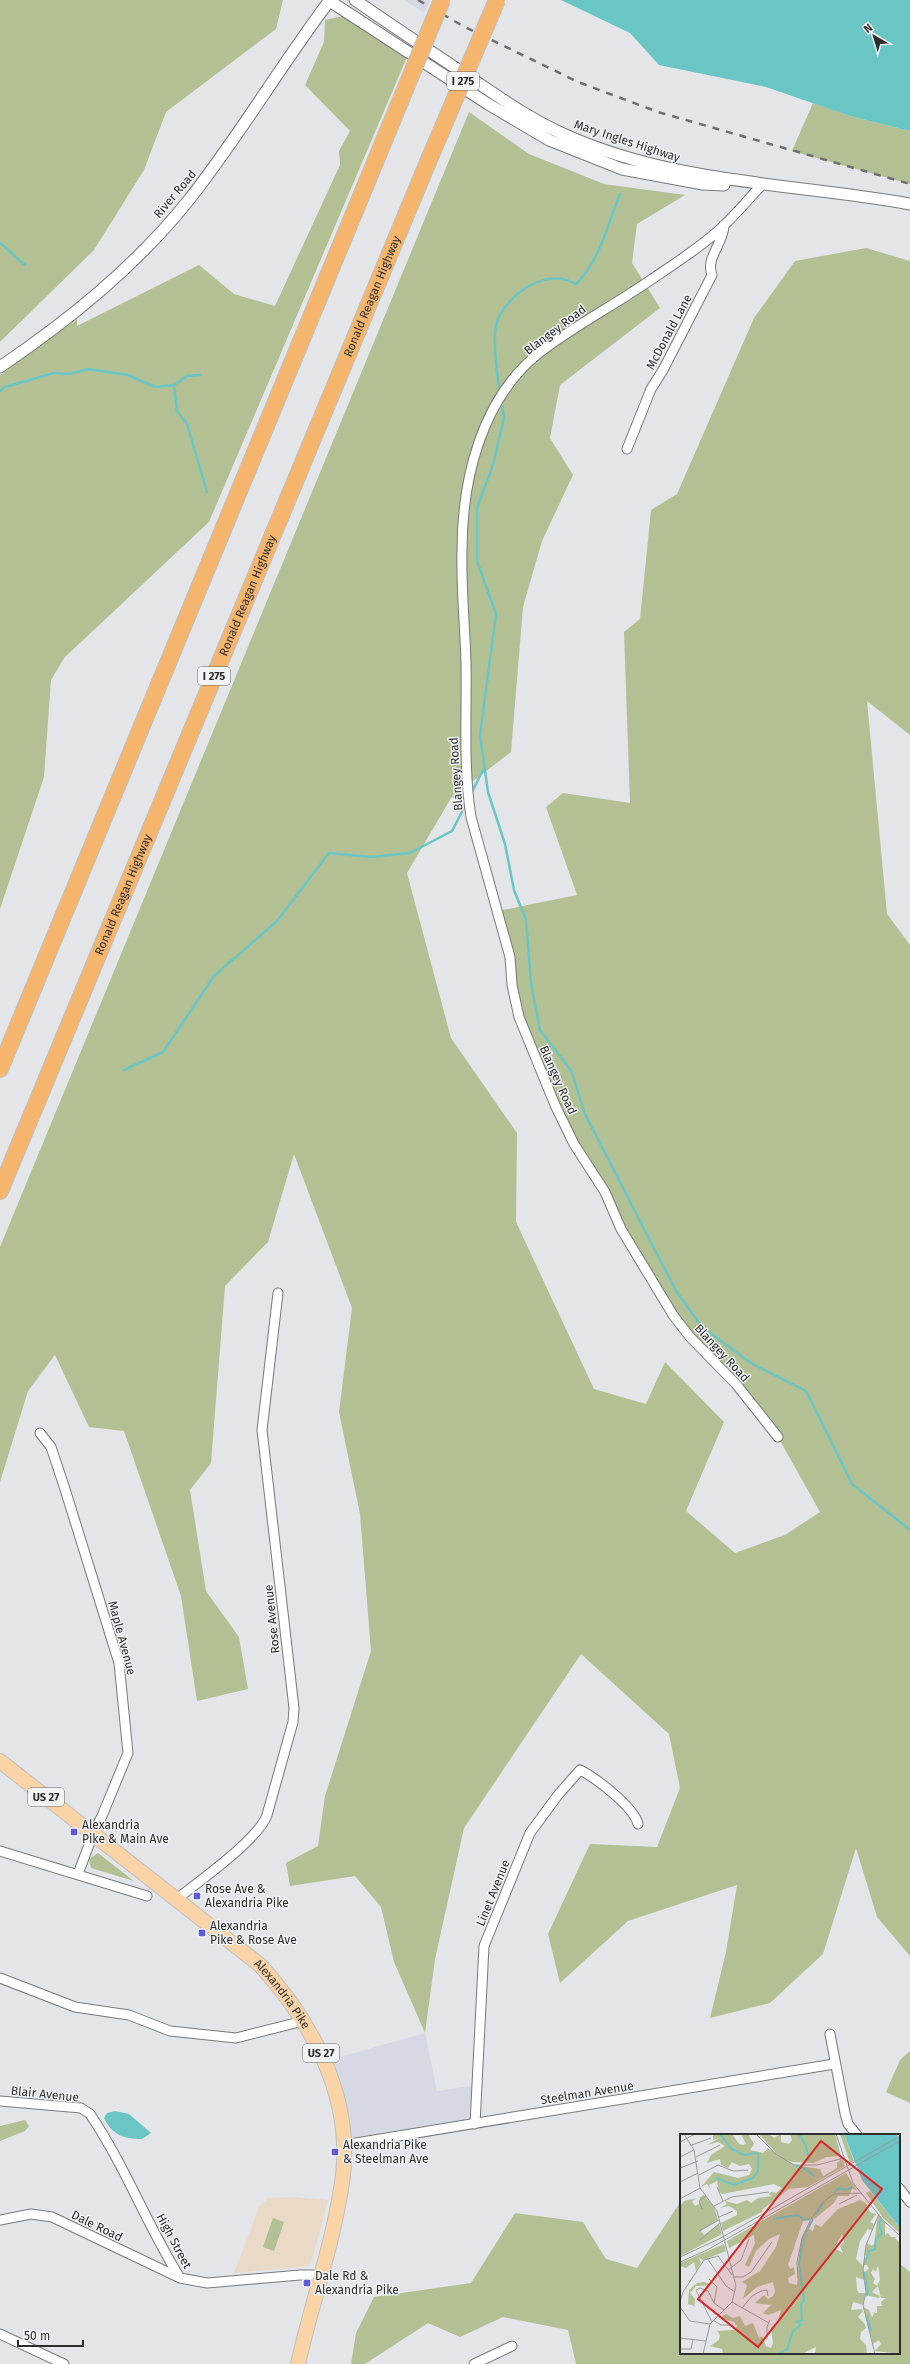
<svg xmlns="http://www.w3.org/2000/svg" width="910" height="2364" viewBox="0 0 910 2364" font-family="'Fira Sans',sans-serif">
  <rect width="100%" height="100%" fill="#e4e5e8"/>
  <path fill="#d6d9e3" d="M404,0H430L424,13Z
    M425,2033L437,2091L476,2085L475,2124L344,2145L325,2061Z"/>
  <path fill="#e9d9c7" d="M293,2197L328,2200L311,2264L307,2266L291,2268L234,2273L259,2207L268,2198Z"/>
  <path fill="#b2c093" d="M0,0H283L276,29L166,112L144,170L94,250L0,342Z
    M343,16L407,57L209,522L64,658L51,680L44,777L0,909V375L77,319V326L199,265L234,294L275,306L340,165L339,151L350,131L305,85L324,42L325,20Z
    M813,103L850,116L910,131V184L792,151Z
    M469,112L529,154L604,184L685,195L637,224L632,263L660,308L560,385L550,438L573,475L542,541L523,607L511,752L451,798L407,873L451,1038L517,1133L516,1222L594,1389L646,1404L665,1362L724,1422L686,1511L735,1553L785,1535L820,1512L778,1437L690,1337L574,1144L526,1036L498,911L577,895L546,807L563,793L630,803L624,632L640,619L651,510L677,494L754,318L795,261L866,248L910,261V735L867,701L887,914L910,945V1956L877,1917L856,1848L823,1954L770,2003L710,2018L726,1952L737,1885L628,1921L560,1983L548,1934L590,1844L657,1847L680,1788L669,1734L581,1654L464,1828L435,1959L425,2033L394,1962L381,1907L355,1876L290,1886L286,1863L318,1846L325,1796L371,1651L360,1514L339,1412L352,1308L294,1154L268,1242L225,1286L211,1463L190,1490L206,1591L239,1637L248,1689L197,1701L181,1596L124,1431L89,1427L55,1355L28,1391L0,1482V1247Z
    M98,1853L134,1881L91,1868L89,1859Z
    M910,2051V2103L886,2092L900,2060Z
    M25,2120L29,2126L25,2131L0,2141V2126Z
    M681,2201V2353H899V2263L910,2272V2364H576L568,2330L503,2317L460,2337L428,2323L365,2364H351L356,2333L374,2297L471,2283L515,2213L583,2222L606,2259L637,2268Z
    M273,2218L284,2222L274,2251L263,2247Z"/>
  <path fill="#6ac5c5" d="M561,0H910V131L850,116L766,87L659,65L630,33Z
    M115,2111L129,2114L151,2133L142,2139C124,2139 112,2135 104,2118L107,2113Z"/>
  <g fill="none" stroke-linecap="round" stroke-linejoin="round">
    <path stroke="#6ac5c5" stroke-width="2.5" d="M0,243L25,265
      M174,385L177,411L187,424L207,492
      M499,387C497,374 492,334 497,322C508,293 546,267 576,284C599,262 608,224 620,194
      M0,391L5,387L54,373L69,374L88,369L128,375L155,387L174,385L187,376L200,375
      M502,406L504,418L493,465L477,508V561L496,614L480,735L488,792L505,844L514,890L526,920L531,983L540,1030L572,1072L584,1112L676,1291L702,1327L751,1363L806,1391L852,1484L910,1530
      M471,794L484,768
      M124,1070L163,1052L214,976L277,921L329,853L371,857L410,853L452,831L466,804"/>
    <defs>
      <path id="minor" d="M763,184C748,199 734,217 718,231C698,249 674,264 652,279C615,305 575,325 539,353C481,399 462,480 462,551C461,588 465,626 466,663C467,714 463,766 471,817L510,957L512,985L519,1017L555,1105L574,1144L605,1192L621,1229L673,1315L690,1337L736,1384L778,1437
        M627,449L651,389L663,370L712,275C705,258 724,243 724,225
        M40,1433L51,1447L64,1486L119,1663L128,1753L102,1816L93,1834L78,1874
        M0,1851L147,1896
        M177,1899C199,1881 259,1839 267,1815L293,1722L294,1708L262,1430L278,1293
        M0,1978L75,2007L129,2015L170,2031L236,2038L303,2021
        M830,2034L845,2113L848,2124L857,2135
        M0,2101L81,2108L90,2114C125,2166 147,2225 180,2278L207,2283L300,2275H321
        M475,2124L484,1946L530,1833L558,1795L580,1770C596,1778 634,1807 638,1824
        M344,2145L834,2064
        M899,2188L910,2202
        M0,2220L31,2214L52,2217L180,2278
        M0,2334L64,2364
        M474,2364L512,2346"/>
      <path id="tertiary" d="M328,0L488,104L549,140L622,169L703,184L724,185
        M355,0C391,25 427,49 463,73C495,94 526,117 561,133C671,184 793,183 910,204
        M0,367C69,320 135,267 188,201C239,137 280,66 330,0"/>
      <g id="primary">
        <path id="s1" d="M0,1761L260,1965C312,2022 352,2095 343,2175C335,2239 312,2301 298,2364"/>
      </g>
      <g id="motorway">
        <path d="M0,1069L383,143"/>
        <path id="s2" d="M0,1191L428,162"/>
      </g>
    </defs>
    <use href="#minor" stroke="#78797b" stroke-width="11"/>
    <use href="#tertiary" stroke="#78797b" stroke-width="13"/>
    <use href="#primary" stroke="#c0c0c0" stroke-width="16"/>
    <use href="#motorway" stroke="#c0c0c0" stroke-width="18"/>
    <use href="#minor" stroke="#fff" stroke-width="9"/>
    <use href="#tertiary" stroke="#fff" stroke-width="11"/>
    <use href="#primary" stroke="#fad3a7" stroke-width="14"/>
    <use href="#motorway" stroke="#f6b56d" stroke-width="16"/>
    <path stroke="#6e6e70" stroke-width="2.5" stroke-dasharray="7 7" stroke-linecap="butt" d="M418,0L463,26L578,82L658,112L910,184"/>
    <defs>
      <path id="motorway-bridge" d="M383,143L442,0
        M428,162L497,0"/>
    </defs>
    <use href="#motorway-bridge" stroke="#c0c0c0" stroke-width="18" stroke-linecap="butt"/>
    <use href="#motorway-bridge" stroke="#f6b56d" stroke-width="16"/>
  </g>
  <g fill="#5f5bd4" stroke="#f2f3f5" stroke-width="1.5">
    <rect x="70" y="1828" width="8" height="8" rx="2"/>
    <rect x="193" y="1892" width="8" height="8" rx="2"/>
    <rect x="198" y="1929" width="8" height="8" rx="2"/>
    <rect x="331" y="2148" width="8" height="8" rx="2"/>
    <rect x="303" y="2279" width="8" height="8" rx="2"/>
  </g>
  <g text-anchor="middle" dominant-baseline="central" stroke-width="3" stroke-linejoin="round" paint-order="stroke">
    <g fill="#f2f3f5" stroke="#68686a" stroke-width="1">
      <rect x="447" y="72" width="32" height="18" rx="3"/>
      <rect x="198" y="667" width="32" height="18" rx="3"/>
      <rect x="28" y="1788" width="36" height="18" rx="3"/>
      <rect x="303" y="2044" width="36" height="18" rx="3"/>
    </g>
    <g font-size="11" font-weight="bold" fill="#2d2d2e">
      <text x="463" y="81">I 275</text>
      <text x="214" y="676">I 275</text>
      <text x="46" y="1797">US 27</text>
      <text x="321" y="2053">US 27</text>
    </g>
    <g font-size="12" fill="#2d2d2e" stroke="#f2f3f5">
      <text transform="translate(627 141) rotate(18)">Mary Ingles Highway</text>
      <text transform="translate(175 194) rotate(-50)">River Road</text>
      <text stroke="none"><textPath href="#s2" startOffset="969">Ronald Reagan Highway</textPath></text>
      <text transform="translate(555 330) rotate(-37)">Blangey Road</text>
      <text transform="translate(669 332) rotate(-62)">McDonald Lane</text>
      <text stroke="none"><textPath href="#s2" startOffset="645">Ronald Reagan Highway</textPath></text>
      <text transform="translate(456 774) rotate(-94)">Blangey Road</text>
      <text stroke="none"><textPath href="#s2" startOffset="321">Ronald Reagan Highway</textPath></text>
      <text transform="translate(558 1080) rotate(66)">Blangey Road</text>
      <text transform="translate(722 1353) rotate(47)">Blangey Road</text>
      <text transform="translate(272 1619) rotate(-96)">Rose Avenue</text>
      <text transform="translate(122 1638) rotate(75)">Maple Avenue</text>
      <text transform="translate(493 1893) rotate(-68)">Linet Avenue</text>
      <text stroke="none"><textPath href="#s1" startOffset="367">Alexandria Pike</textPath></text>
      <text transform="translate(587 2093) rotate(-9)">Steelman Avenue</text>
      <text transform="translate(45 2094) rotate(6)">Blair Avenue</text>
      <text transform="translate(97 2226) rotate(26)">Dale Road</text>
      <text transform="translate(174 2241) rotate(62)">High Street</text>
    </g>
    <g font-size="12" fill="#2d2d2e" stroke="#f2f3f5" text-anchor="start">
      <text x="82" y="1825">Alexandria<tspan x="82" dy="14">Pike &amp; Main Ave</tspan></text>
      <text x="205" y="1889">Rose Ave &amp;<tspan x="205" dy="14">Alexandria Pike</tspan></text>
      <text x="210" y="1926">Alexandria<tspan x="210" dy="14">Pike &amp; Rose Ave</tspan></text>
      <text x="343" y="2145">Alexandria Pike<tspan x="343" dy="14">&amp; Steelman Ave</tspan></text>
      <text x="315" y="2276">Dale Rd &amp;<tspan x="315" dy="14">Alexandria Pike</tspan></text>
    </g>
  </g>
  <g transform="translate(680 2134)">
    <rect width="220" height="220" fill="#e4e5e8"/>
    <path d="M28,0H52L59,10L63,11L66,10L61,0H68L74,10L70,16L83,19L88,14L115,31L140,35L143,42L157,34V29L162,25L165,32L128,53L109,55L83,75L82,78L43,97L41,89L57,81V77L49,72L40,74L47,70L45,67L57,70L67,66L71,69L78,64L92,62L89,60L91,58L96,59L102,54L94,50L42,60L39,57L37,47L29,51L31,56L27,50L21,53L34,38L58,44L69,41L72,35L69,30L60,32L52,28L48,34L41,31L40,25L27,29L31,21L45,12L38,8L27,11L39,4L33,6V1ZM79,0H89L94,4L101,0V8L109,10L112,6L110,0H155L161,22L146,23L134,29L111,28L97,20ZM160,0H164L174,27L170,29ZM166,39L177,56L172,55L169,62H158L154,69L136,84L123,87L108,131L111,135L114,133L115,140L108,144L109,149L117,151L120,114L127,94L133,97L135,90L141,93L158,75L175,68L180,66L186,69L190,78L196,80L190,88L194,90L192,96L188,95L180,107L176,125L183,132L184,138L189,135L187,131H183L184,125L188,122L184,121L187,109L192,112L194,110L198,80L205,88V101L208,99L211,103H217L215,104L220,110V220L195,217L201,210L199,206L193,210L183,173L189,176L192,184L194,179L191,178L197,179V172H202L201,168L206,164H201L198,152L192,158L200,162L199,164L185,161L183,171L173,168L171,176L181,175L183,177L178,183L184,189L186,194L181,198L180,205L186,211L187,220H135L136,213L122,220H43L42,215L30,212L39,206L40,201L37,197L55,196L57,192L54,188L40,184L46,180L53,184L60,182L65,192L73,189L79,204L82,202L86,212L91,214L93,209L91,193L97,191L101,176L88,181L83,179L91,171L75,169L84,161L88,165L93,162L95,158L93,148L77,153L63,165L67,151L62,148L80,137L96,113L100,100L89,105L76,117L69,133L65,131L75,109L74,101L49,114L47,107ZM162,100L164,108L160,112L163,119L156,115L152,118ZM198,131L200,146L197,152L193,149L195,145L191,139L193,135L196,138ZM176,143L185,146L186,159H179L177,156ZM190,57L220,94V99L204,85L186,59ZM24,61L34,73L38,86L21,97L24,101L39,90L42,100L0,122V72L4,67L17,64L12,67L15,72L19,70L20,63ZM44,110L46,117L23,126L19,124L21,129L16,137L14,128L6,134L0,132V129ZM24,148L32,151L16,152L10,159L15,165L14,172L8,170L9,156L17,149Z" fill="#b2c093" fill-rule="evenodd"/>
    <path d="M164,0H216L220,5V94L182,46Z" fill="#6ac5c5"/>
    <path fill="none" stroke="#6ac5c5" stroke-width="2" d="M40,0L52,15L64,21L76,19M119,0L126,12L129,26M116,32L125,35L135,43M36,44L54,51L73,44L78,37V18M154,59L159,54L166,56L172,53M135,81L144,69M93,85L118,81L124,86L130,85M185,129L189,117L195,115L196,105L202,99L199,90L201,85M184,138L188,159L186,162M187,182L191,197M99,220L107,215L113,197L121,191L117,188L122,186L121,171L124,166L119,129L123,104L133,85"/>
    <path fill="none" stroke="#9b9b9e" stroke-width="1" d="M4,0L14,16L20,54L37,77L56,152L52,168L30,190L23,220M76,0L96,20L114,31H137L164,24M156,0L173,49L203,86L220,102M0,8L15,0M12,11L31,4M0,23L14,16M16,23L40,11M0,34L18,27M19,41L38,31L53,37L68,36M0,48L18,39M37,53L43,67M0,65L20,54M159,70L177,61M34,72L52,63L89,58M22,75L19,67L26,62M39,83L53,77M19,97L39,86M20,106L40,89M38,122L52,141M0,123L39,105L220,2M27,124L46,152L55,158M0,128L27,116L220,7M48,136L61,126L69,105M54,143H63L71,138L92,108M118,144L117,128L122,104L131,85L143,68L154,60L182,59M29,145L37,153L34,169L44,176M0,168L3,158L24,126L38,122M52,168L89,189M0,173L10,187L30,190M62,174L72,162L81,157L87,156L88,162M33,186L41,191H53M32,188L16,156L20,154L28,157L34,169M0,204L26,207M87,205V193L90,186M0,215H11L13,206M195,220L183,171L186,158L183,137L186,111L199,80"/>
    <path fill="#d62828" fill-opacity="0.15" stroke="#d62828" stroke-width="2" d="M141,7L202,55L78,213L18,165Z"/>
    <rect width="220" height="220" fill="none" stroke="#2d2d2e" stroke-width="2"/>
  </g>
  <g transform="translate(874 36) rotate(322)" stroke="#f2f3f5" stroke-width="3" paint-order="stroke">
  <path d="M0-3L7 15L0 10L-7 15Z" fill="#2d2d2e"/>
  <text y="-6" font-size="11" font-weight="bold" text-anchor="middle" fill="#2d2d2e">N</text>
  </g>
  <path d="M18 2340v6h65v-6" fill="none" stroke="#2d2d2e" stroke-width="2"/>
  <text x="24" y="2340" font-size="12" fill="#2d2d2e" stroke="#f2f3f5" stroke-width="3" paint-order="stroke">50 m</text>
</svg>
